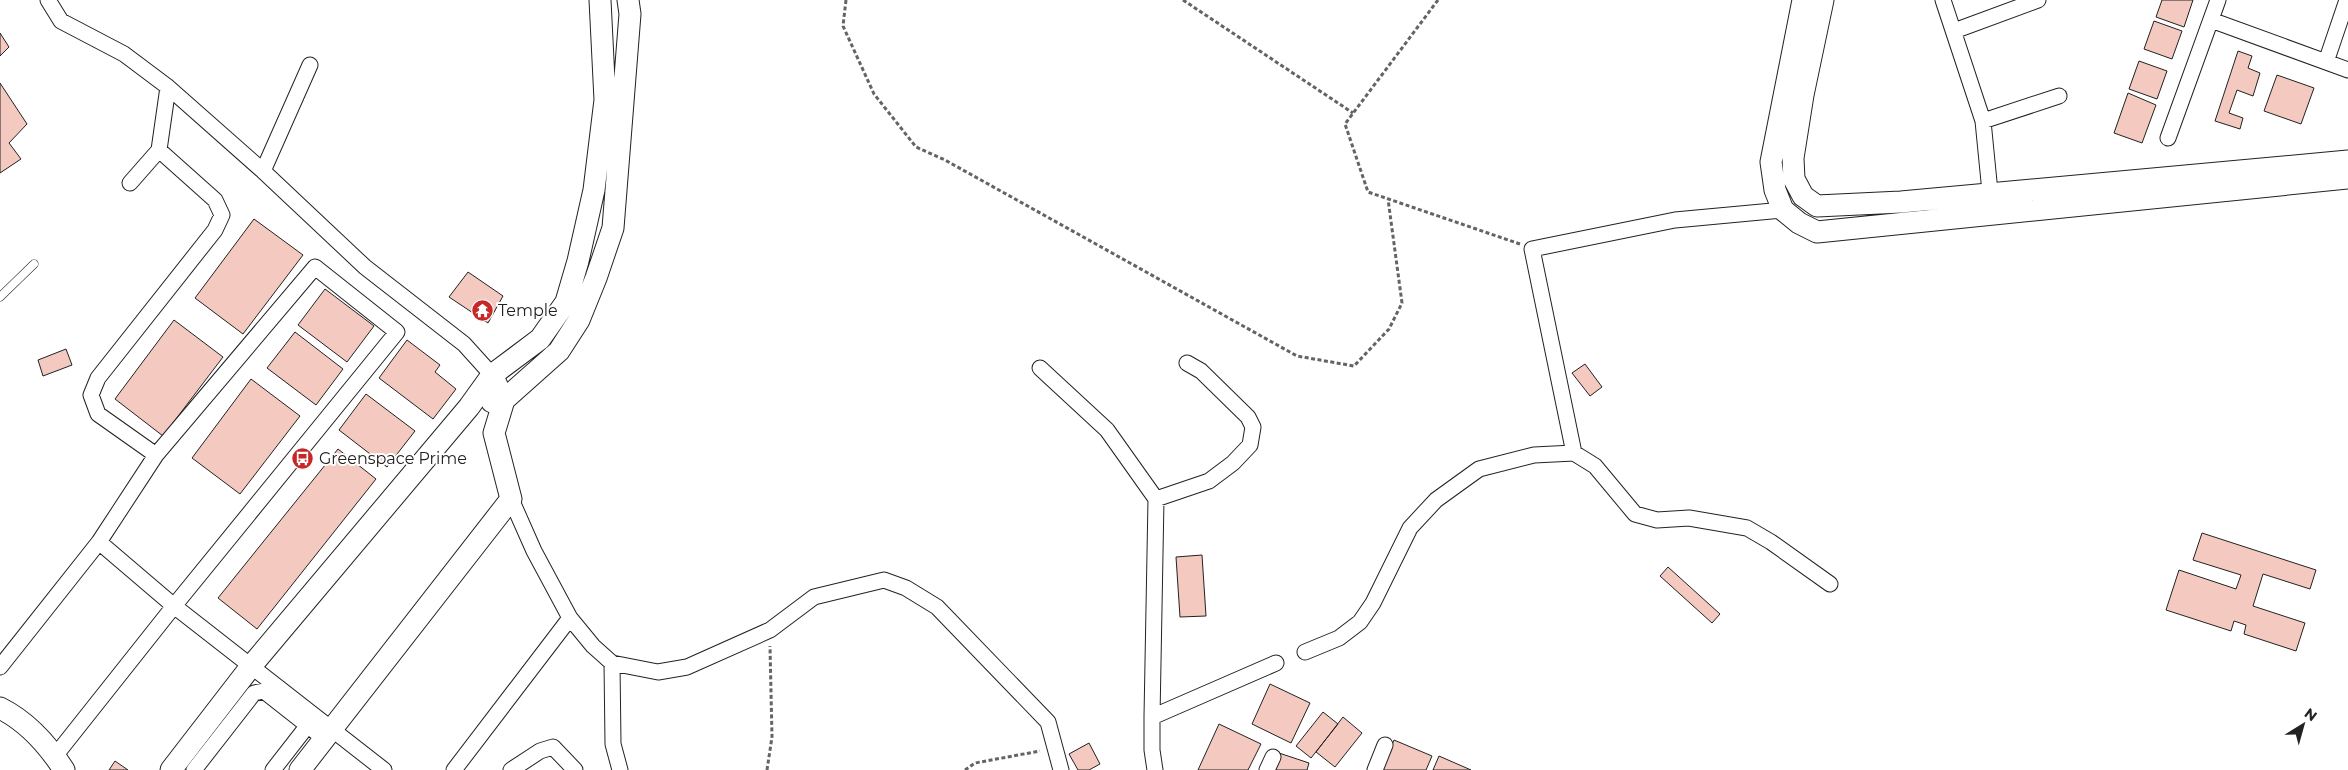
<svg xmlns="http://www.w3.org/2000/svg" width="2348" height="770" viewBox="0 0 2348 770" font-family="Montserrat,sans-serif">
  <rect width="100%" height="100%" fill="#fff"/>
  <path fill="#f3c9c0" stroke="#222" d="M2162,0H2193L2184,27L2156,17Z
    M2154,21L2182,31L2172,59L2144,49Z
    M0,33L9,47L0,56Z
    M2238,51L2252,56L2248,68L2260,73L2253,96L2237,90L2229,113L2243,118L2240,129L2215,121Z
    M2139,61L2167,71L2157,99L2129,89Z
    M2277,75L2314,88L2301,124L2264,111Z
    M0,83L27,124L9,143L21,159L0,173Z
    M2128,93L2156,105L2142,143L2114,133Z
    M254,219L303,255L243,334L195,298Z
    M468,272L503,296L488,323L449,297Z
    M325,289L374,326L347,362L298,325Z
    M174,320L223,357L163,436L115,399Z
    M295,332L343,369L316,405L267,368Z
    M407,340L440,365L435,372L456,389L433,419L379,378Z
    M66,349L72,365L43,376L38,360Z
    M1585,364L1602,387L1590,396L1572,373Z
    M251,379L300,416L240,494L192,458Z
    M366,394L415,431L387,467L339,430Z
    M338,449L376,479L257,629L218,598Z
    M2202,533L2316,570L2310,589L2263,574L2253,606L2305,623L2296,651L2244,634L2246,625L2234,621L2231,631L2166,610L2179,570L2236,589L2241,575L2193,560Z
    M1202,555L1206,616L1180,617L1176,557Z
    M1668,567L1720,614L1712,623L1660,576Z
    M1270,684L1310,703L1291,743L1252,724Z
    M1323,712L1338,724L1311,758L1296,746Z
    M1343,717L1362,733L1335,767L1316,752Z
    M1219,724L1261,744L1248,770H1198Z
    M1394,740L1432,756L1426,770H1382Z
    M1089,743L1100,764L1089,770H1078L1069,754Z
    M1279,753L1309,763L1307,770H1273Z
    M1439,756L1471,770H1433Z
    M115,761L128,770H109Z"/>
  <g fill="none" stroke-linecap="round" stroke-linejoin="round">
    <defs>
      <path id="lane" d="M0,297L34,264"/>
      <path id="street" d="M48,0L61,21L124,54L168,87L263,171
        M1943,0L1983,121L1990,192
        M2211,20L2348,70
        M1954,31L2038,0
        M2326,62L2347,0
        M310,65L263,171L365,267L464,344L492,375
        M1983,121L2059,96
        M2168,138L2218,0
        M159,150L215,200L222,215L215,230L98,378L91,395L98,414L156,455L99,542L174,606L384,770
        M130,183L159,150L168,87
        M1040,368L1107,430L1156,499L1152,717
        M1574,453L1595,466L1635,514L1657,520L1689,518L1747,528L1771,542L1830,584
        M511,499L534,551L570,618L593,646L612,663L658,672L687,667L770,630L814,597L884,580L906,588L937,607L1048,722L1061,770
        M1156,499L1209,481L1233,463L1250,445L1253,427L1248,417L1201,371L1187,363
        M1305,652L1339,638L1360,622L1373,603L1410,528L1436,500L1479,469L1534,455L1574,453L1532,249L1675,220L1783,210
        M612,663L613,744L620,770
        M0,667L99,542
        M55,756L174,606L397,332L315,267L156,455
        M194,770L254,693L264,691L325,739
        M273,770L308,725
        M454,770L570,618
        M511,770L540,751L553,747L575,770
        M1155,770L1152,750V717L1276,663
        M1267,770L1273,757
        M1375,770L1385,745"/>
      <path id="secondary" d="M1803,0L1771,162L1775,190L1783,210L1799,223L1817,232L2348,178
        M1823,0L1803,95L1793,158L1794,179L1803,196L1817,206L1901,202L2348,161
        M492,402L504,400L559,351L579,320L596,278L613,228L630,14L628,0
        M0,708C26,721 48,745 64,770
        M171,770L252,665L469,407L492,375L540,339L566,302L578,261L594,190L605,100L600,0
        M300,770L511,499L494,433L504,400L492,375"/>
    </defs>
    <use href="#lane" stroke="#222" stroke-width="9"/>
    <use href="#street" stroke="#222" stroke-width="17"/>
    <use href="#secondary" stroke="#222" stroke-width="23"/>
    <path stroke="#646464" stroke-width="3" stroke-dasharray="4 2.5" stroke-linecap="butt" d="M846,0L843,26L874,94L916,147L945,160L1297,356L1354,366L1389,329L1402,303L1388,199
      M1183,0L1353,113
      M1438,0L1345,124L1368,192L1520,244
      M767,770L772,737L770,646
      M965,770L975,763L1040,751"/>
    <use href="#lane" stroke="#fff" stroke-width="8"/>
    <use href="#street" stroke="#fff" stroke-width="15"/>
    <use href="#secondary" stroke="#fff" stroke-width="21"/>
  </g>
  <defs>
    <symbol id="temple-disc" viewBox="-11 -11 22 22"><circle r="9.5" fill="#c62828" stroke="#fff"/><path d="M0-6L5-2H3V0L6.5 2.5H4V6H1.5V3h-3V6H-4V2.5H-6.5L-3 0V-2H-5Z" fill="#fff"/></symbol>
    <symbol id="bus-disc" viewBox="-11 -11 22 22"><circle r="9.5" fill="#c62828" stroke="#fff"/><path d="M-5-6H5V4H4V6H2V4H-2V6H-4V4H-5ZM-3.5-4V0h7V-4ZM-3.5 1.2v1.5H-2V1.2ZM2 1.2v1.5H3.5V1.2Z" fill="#fff"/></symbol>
  </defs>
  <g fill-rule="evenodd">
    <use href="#temple-disc" x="470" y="298" width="25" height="25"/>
    <use href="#bus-disc" x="290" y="446" width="25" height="25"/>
  </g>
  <g text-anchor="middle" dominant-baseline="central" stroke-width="4" stroke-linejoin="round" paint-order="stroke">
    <g font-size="16" fill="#222" stroke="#fff" text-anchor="start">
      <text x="498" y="310">Temple</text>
      <text x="319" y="458">Greenspace Prime</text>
    </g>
  </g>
  <g transform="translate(2303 725) rotate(37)" stroke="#ffffff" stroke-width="4" paint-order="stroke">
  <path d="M0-4L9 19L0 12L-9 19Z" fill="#222222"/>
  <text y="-8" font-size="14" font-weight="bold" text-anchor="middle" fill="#222222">N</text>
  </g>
</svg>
